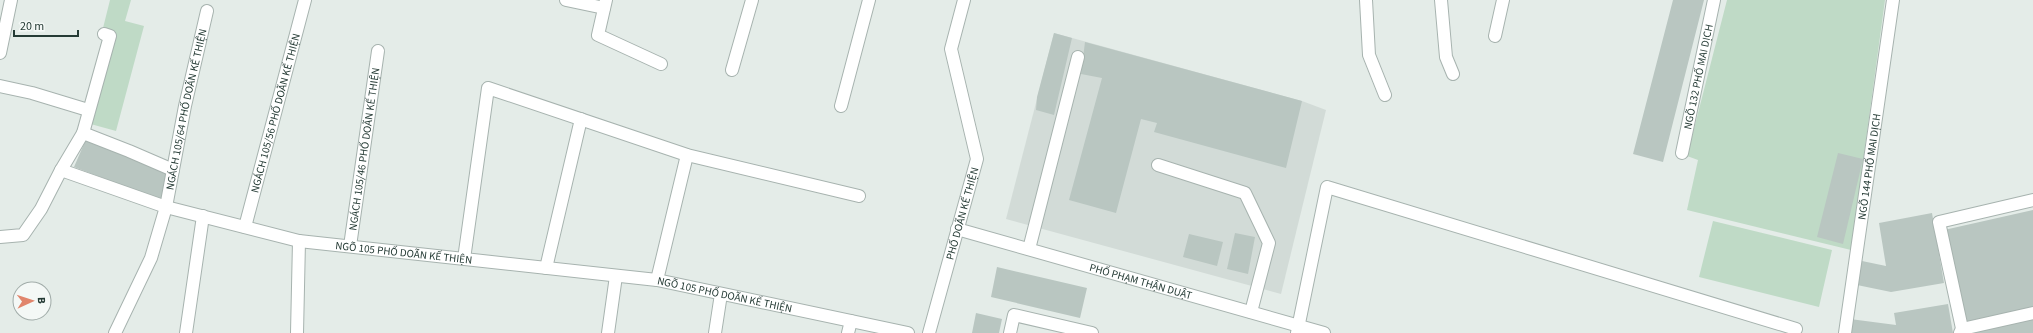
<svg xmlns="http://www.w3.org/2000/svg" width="2033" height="333" viewBox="0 0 2033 333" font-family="'Source Sans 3',sans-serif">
  <rect width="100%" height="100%" fill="#e4ece8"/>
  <path fill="#d2dbd7" d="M1054,33L1302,101L1326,110L1281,294L1006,219Z"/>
  <path fill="#bfdac6" d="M110,0H131L125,21L144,26L116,131L87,123L111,35L102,32Z
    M1727,0H1885L1851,250L1687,210L1698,160L1687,156Z
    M1713,221L1832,250L1819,307L1699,277Z"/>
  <path fill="#b9c6c1" d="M1673,0H1704L1663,162L1633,154Z
    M1054,33L1072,38L1054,115L1036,110L1037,97Z
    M1085,42L1302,101L1286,168L1154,132L1157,123L1141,119L1116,213L1069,200L1102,78L1081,74Z
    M87,137L169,170L161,200L74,167Z
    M1838,153L1863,159L1843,244L1817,237Z
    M2033,210V307L1964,322L1944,230Z
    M1932,213L1944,283L1891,292L1857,285L1862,261L1886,266L1879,223Z
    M1235,233L1255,237L1248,274L1227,269Z
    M1189,234L1223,242L1217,266L1183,257Z
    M997,267L1087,288L1080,318L991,297Z
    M1948,304L1953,333H1848L1850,319L1896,325L1894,313Z
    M976,313L1002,319L999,333H972Z
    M2033,316V333H1969Z"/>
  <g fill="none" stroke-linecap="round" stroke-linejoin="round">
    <defs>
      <g id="service">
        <path d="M566,0L604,8"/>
        <path d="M606,0L598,35L661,64"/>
        <path d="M1366,0L1369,55L1385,95"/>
        <path d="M1441,0L1446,57L1453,74"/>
        <path d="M1495,36L1503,0"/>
        <path d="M0,53L11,0"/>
        <path d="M732,70L752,0"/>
        <path d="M0,86L32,93L88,110"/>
        <path d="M841,106L869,0"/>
        <path d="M83,133L129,151L173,170"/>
        <path id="s1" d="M1682,153L1714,0"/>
        <path d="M1158,165L1245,193L1269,243L1251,312"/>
        <path id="s2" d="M61,170L166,207L299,241L657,280L908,333"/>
        <path id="s3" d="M245,227L305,0"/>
        <path d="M0,237L23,235L41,209L61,170L83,133L110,36L104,34"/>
        <path id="s4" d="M350,246L378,51"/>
        <path d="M1029,249L1078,57"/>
        <path d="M464,259L488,88L687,155L859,196"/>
        <path d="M546,268L581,119"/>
        <path d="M657,280L687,155"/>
        <path id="s5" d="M115,333L151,258L166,207L185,106L207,11"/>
        <path d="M186,333L203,216"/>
        <path d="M297,333L299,241"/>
        <path d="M608,333L616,276"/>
        <path d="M715,333L721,294"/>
        <path d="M848,333L851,321"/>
        <path d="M1010,333L1014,315L1092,333"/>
        <path d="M1297,333L1327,187L1796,329"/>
        <path id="s6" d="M1845,333L1893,0"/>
        <path d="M1960,333L1962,329L2033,313"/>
        <path d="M1963,333L1939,222L2033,200"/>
      </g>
      <g id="minor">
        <path id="s7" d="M957,229L1324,333"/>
      </g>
      <g id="tertiary">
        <path id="s8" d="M929,333L977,159L951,49L964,0"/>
      </g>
    </defs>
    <use href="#service" stroke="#a7b3af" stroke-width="14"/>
    <use href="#minor" stroke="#a7b3af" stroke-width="14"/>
    <use href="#tertiary" stroke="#a7b3af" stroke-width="14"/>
    <use href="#service" stroke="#fff" stroke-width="12"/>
    <use href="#minor" stroke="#fff" stroke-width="12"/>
    <use href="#tertiary" stroke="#fff" stroke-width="12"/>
  </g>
  <g text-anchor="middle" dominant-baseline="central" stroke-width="4" stroke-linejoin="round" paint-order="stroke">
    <g font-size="11" fill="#253b35" stroke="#f4f8f6">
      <text stroke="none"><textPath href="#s1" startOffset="78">NGÕ 132 PHỐ MAI DỊCH</textPath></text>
      <text stroke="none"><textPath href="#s5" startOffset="236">NGÁCH 105/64 PHỐ DOÃN KẾ THIỆN</textPath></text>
      <text stroke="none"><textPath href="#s3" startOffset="118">NGÁCH 105/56 PHỐ DOÃN KẾ THIỆN</textPath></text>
      <text stroke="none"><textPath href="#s4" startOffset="98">NGÁCH 105/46 PHỐ DOÃN KẾ THIỆN</textPath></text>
      <text stroke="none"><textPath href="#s6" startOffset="168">NGÕ 144 PHỐ MAI DỊCH</textPath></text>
      <text stroke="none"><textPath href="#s8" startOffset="124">PHỐ DOÃN KẾ THIỆN</textPath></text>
      <text stroke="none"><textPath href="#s2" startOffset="354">NGÕ 105 PHỐ DOÃN KẾ THIỆN</textPath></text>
      <text stroke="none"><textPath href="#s7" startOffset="191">PHỐ PHẠM THẬN DUẬT</textPath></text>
      <text stroke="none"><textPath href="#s2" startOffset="678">NGÕ 105 PHỐ DOÃN KẾ THIỆN</textPath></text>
    </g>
  </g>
  <g transform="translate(32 301) rotate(87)"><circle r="19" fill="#f4f8f6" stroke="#a1aca9"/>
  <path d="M0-3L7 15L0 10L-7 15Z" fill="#e1856c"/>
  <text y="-6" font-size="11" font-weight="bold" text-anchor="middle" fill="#253b35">B</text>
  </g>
  <path d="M14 30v6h64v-6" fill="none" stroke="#253b35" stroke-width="2"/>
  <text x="20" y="30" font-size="12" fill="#253b35" stroke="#f4f8f6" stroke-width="3" paint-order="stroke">20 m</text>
</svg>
